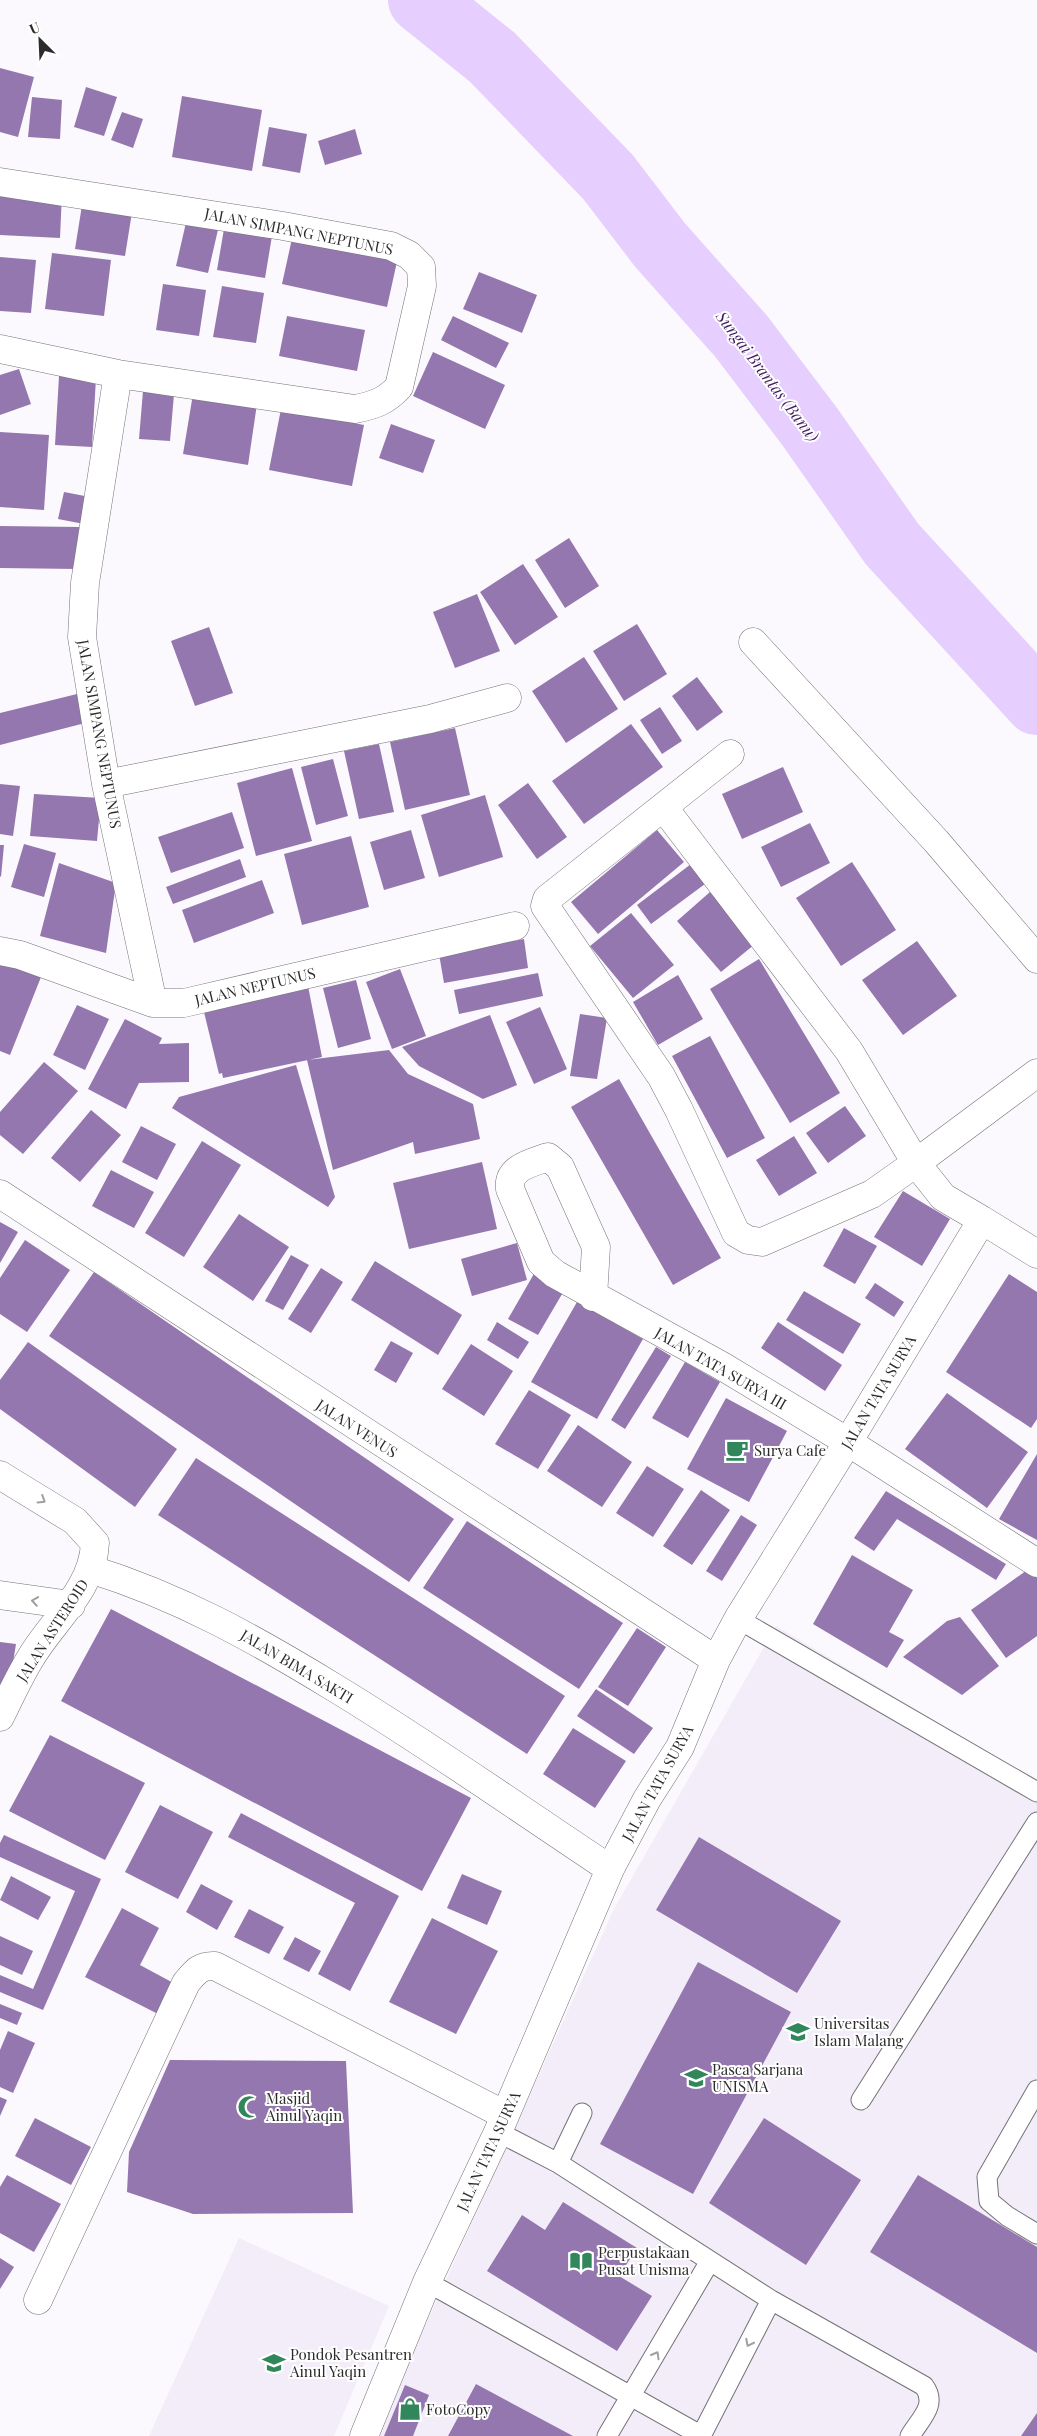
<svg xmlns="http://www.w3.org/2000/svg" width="1037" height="2436" viewBox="0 0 1037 2436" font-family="'Playfair Display',serif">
  <rect width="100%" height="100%" fill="#fbf9fd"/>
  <path fill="#f2edf8" d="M776,1626L1037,1781V2436H379L401,2379L614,1909Z
    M239,2238L389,2306L334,2436H149Z"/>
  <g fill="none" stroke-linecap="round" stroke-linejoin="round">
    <path stroke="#e6cefe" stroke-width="66" d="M421,0L492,57L608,177L660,245L741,336L810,427L892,544L1037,702"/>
  </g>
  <path fill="#9477af" d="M0,68L34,77L18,137L0,132Z
    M86,87L117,97L104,136L74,127Z
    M182,96L262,110L252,171L172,157Z
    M32,97L62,100L60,139L28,137Z
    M122,112L143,119L133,148L111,140Z
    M269,127L307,134L300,173L262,166Z
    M355,129L362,154L325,165L318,141Z
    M0,190L62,193L60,238L0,235Z
    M83,199L133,206L125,256L75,249Z
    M188,214L220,221L208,273L176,266Z
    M225,223L273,230L265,278L217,270Z
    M293,234L398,257L387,307L282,284Z
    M52,253L111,260L104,316L45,309Z
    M0,257L36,260L31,313L0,311Z
    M479,272L537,295L522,333L463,309Z
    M163,284L206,290L199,336L156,330Z
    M222,286L264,293L256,343L213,337Z
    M287,316L365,330L357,371L279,356Z
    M453,316L509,343L496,368L441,340Z
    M433,352L505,385L485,429L413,396Z
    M19,369L31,404L0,415V375Z
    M59,376L96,378L92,447L55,445Z
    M143,391L174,394L170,441L139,439Z
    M193,394L257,404L248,465L183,454Z
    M281,409L364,425L352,486L269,470Z
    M391,424L435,440L423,473L379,458Z
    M0,432L49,435L44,510L0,507Z
    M64,492L90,497L84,524L58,519Z
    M0,526L79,527L78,569L0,568Z
    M569,538L599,586L565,608L535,560Z
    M523,564L558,617L515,645L480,592Z
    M477,594L500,651L455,668L433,612Z
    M637,624L667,674L624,701L593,651Z
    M209,627L233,693L195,706L171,641Z
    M584,657L618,709L566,743L532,691Z
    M697,677L723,712L697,731L672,696Z
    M81,693L89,722L0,745V713Z
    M660,707L682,741L662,754L640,720Z
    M631,724L663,767L584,824L552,781Z
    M455,728L470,795L405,810L390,742Z
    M379,744L394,812L359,819L344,751Z
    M333,759L348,816L316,825L301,767Z
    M783,767L803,812L742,839L722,794Z
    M292,768L312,841L256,856L237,783Z
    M528,783L567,837L537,859L498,805Z
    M0,784L20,786L13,836L0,834Z
    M34,794L101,798L97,841L30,836Z
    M485,795L503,857L439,877L421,815Z
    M232,812L244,848L171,873L158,837Z
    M810,823L830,863L781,887L761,847Z
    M411,830L425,878L384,890L370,842Z
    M657,830L684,862L598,934L571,902Z
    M351,836L369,907L302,925L284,854Z
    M24,844L56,853L44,897L11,887Z
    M0,845H4L1,877L0,876Z
    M240,859L246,877L173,904L166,887Z
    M695,861L709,881L651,924L637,905Z
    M852,862L896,930L841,966L796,898Z
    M59,863L116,883L106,953L40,936Z
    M262,880L274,913L194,943L182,910Z
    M710,892L755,944L721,972L677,921Z
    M631,913L674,965L633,998L590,946Z
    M524,939L528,968L444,983L439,954Z
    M917,941L957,996L903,1035L862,980Z
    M759,959L840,1093L790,1123L710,989Z
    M0,960L41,977L10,1055L0,1051Z
    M400,969L426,1036L392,1049L366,982Z
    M538,973L543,996L459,1014L454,990Z
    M678,975L703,1019L658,1045L633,1002Z
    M356,980L371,1039L338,1048L323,988Z
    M308,986L322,1057L223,1078L222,1073L219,1074L204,1012Z
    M77,1005L109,1019L85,1070L53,1055Z
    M540,1007L567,1069L534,1084L506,1022Z
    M580,1014L607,1018L597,1079L570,1076Z
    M490,1015L517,1085L483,1099L419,1066L402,1047Z
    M125,1019L162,1038L159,1044L189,1043V1082L139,1083L126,1109L88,1089Z
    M710,1036L765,1138L727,1158L672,1056Z
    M389,1050L408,1074L473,1104L480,1139L415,1154L413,1142L333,1170L307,1060Z
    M44,1062L78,1091L23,1154L0,1135V1112Z
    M296,1065L335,1197L328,1207L172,1108L179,1097Z
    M619,1079L721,1258L673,1285L571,1107Z
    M845,1106L866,1136L828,1163L806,1133Z
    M91,1110L121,1135L80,1182L51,1158Z
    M141,1126L176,1144L157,1180L122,1162Z
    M794,1136L817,1173L779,1196L756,1160Z
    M202,1141L241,1165L184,1257L145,1233Z
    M482,1162L497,1229L409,1249L393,1183Z
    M111,1170L154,1192L134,1228L92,1206Z
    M903,1191L950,1219L922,1266L874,1237Z
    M239,1214L289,1247L253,1301L203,1267Z
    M0,1222L18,1232L0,1263Z
    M844,1228L877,1246L855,1284L823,1266Z
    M25,1240L70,1270L27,1332L0,1314V1278Z
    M517,1243L527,1280L472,1296L461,1259Z
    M291,1255L309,1265L283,1310L265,1301Z
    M375,1261L462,1315L438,1355L351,1300Z
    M321,1268L343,1282L311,1333L288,1319Z
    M94,1272L454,1519L409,1582L49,1336Z
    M535,1272L565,1289L538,1335L508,1319Z
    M1009,1274L1037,1292V1419L1031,1428L946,1372Z
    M875,1283L904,1302L894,1317L865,1298Z
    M804,1291L861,1324L843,1354L786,1320Z
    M577,1302L643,1339L597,1419L531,1382Z
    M497,1322L529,1342L518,1359L487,1340Z
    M778,1322L842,1365L825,1391L761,1348Z
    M391,1341L413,1353L396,1383L374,1370Z
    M28,1342L177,1449L135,1507L0,1409V1380Z
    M471,1344L513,1371L484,1416L442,1389Z
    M656,1347L671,1356L625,1429L611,1420Z
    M685,1362L720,1382L688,1438L652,1418Z
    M529,1390L571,1415L538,1469L495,1444Z
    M947,1393L1028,1452L987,1508L905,1449Z
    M726,1398L787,1431L749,1502L687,1469Z
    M578,1425L632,1462L602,1507L547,1471Z
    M1037,1454V1540L999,1519Z
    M196,1458L565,1696L527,1754L158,1515Z
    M647,1466L684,1489L653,1537L616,1513Z
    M701,1490L730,1510L692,1565L663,1546Z
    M886,1491L1006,1564L996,1580L897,1519L874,1551L854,1538Z
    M741,1515L757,1525L722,1581L706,1571Z
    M467,1521L623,1623L579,1689L423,1588Z
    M852,1555L913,1590L889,1632L904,1640L887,1668L813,1624Z
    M1030,1568L1037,1578V1636L1006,1658L971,1610Z
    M111,1609L471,1798L422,1891L61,1701Z
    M960,1617L999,1666L962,1695L903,1657L947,1621Z
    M637,1628L666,1647L628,1706L598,1687Z
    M0,1642L16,1644L9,1687L0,1686Z
    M596,1689L653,1728L634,1754L577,1716Z
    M573,1728L626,1761L595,1808L543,1774Z
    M50,1735L145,1783L105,1860L9,1811Z
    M160,1805L213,1832L178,1899L125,1872Z
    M241,1813L399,1896L350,1991L318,1974L355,1903L228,1837Z
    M4,1835L101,1879L43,2010L0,1992V1975L33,1989L75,1891L0,1857V1843Z
    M699,1837L841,1921L797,1993L656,1910Z
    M462,1874L502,1891L487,1925L447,1908Z
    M11,1876L51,1897L38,1920L0,1900Z
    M201,1884L233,1901L217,1930L186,1912Z
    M122,1908L159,1928L140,1965L179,1986L162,2016L85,1977Z
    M249,1909L284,1927L269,1954L234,1937Z
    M432,1918L498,1951L456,2034L389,2002Z
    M0,1936L33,1951L22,1975L0,1965Z
    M295,1937L321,1951L309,1972L283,1959Z
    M698,1962L791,2012L693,2194L600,2144Z
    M0,2004L22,2013L17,2025L0,2018Z
    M8,2031L35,2043L13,2093L0,2087V2050Z
    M170,2060L346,2061L353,2213L193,2214L127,2192L129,2152Z
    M0,2097L7,2100L0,2116Z
    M35,2118L91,2147L71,2185L15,2156Z
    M764,2118L861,2180L806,2265L709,2203Z
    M7,2175L61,2204L34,2252L0,2233V2187Z
    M918,2175L1037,2247V2353L870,2252Z
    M563,2202L637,2248L619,2276L652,2296L617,2351L487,2271L522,2215L545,2230Z
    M0,2258L14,2267L0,2289Z
    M476,2384L573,2436H448Z
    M405,2385L429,2395L413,2436H384Z
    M1037,2413V2436H1021Z"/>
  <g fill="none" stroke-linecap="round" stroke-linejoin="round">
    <defs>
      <path id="service" d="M738,1619L1037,1792
        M1037,2090L987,2177L989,2201L1007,2216L1037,2234
        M861,2100L1037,1822
        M498,2132L558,2163L771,2300L924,2386C938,2405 920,2419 910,2436
        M558,2163L582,2113
        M427,2282L702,2436
        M607,2436L710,2261
        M701,2436L771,2300"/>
      <path id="minor" d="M0,182L283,226L391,246L409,255L421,267L422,286L399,387C386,401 375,405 355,409L118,374L0,349
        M118,374L85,583L82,637L106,784L153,1003
        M753,642L936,841L1037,959
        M730,754L547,899L545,906L661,1076L679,1110L736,1233L748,1240L762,1242L872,1194L916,1163L943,1197L982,1220
        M106,784L430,719L507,698
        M664,808L849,1051L916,1163L1037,1073
        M0,951L20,955L153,1003H184L515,926
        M0,1194L716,1660
        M593,1297L596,1247L560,1167L548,1157C531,1163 507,1168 510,1189L541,1262L555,1274L722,1366L848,1442L1037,1563
        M0,1475L75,1521L95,1543C93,1590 52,1621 30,1659C19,1677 10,1697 0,1717
        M90,1569C180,1597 255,1639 335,1688C429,1745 518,1808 610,1869
        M0,1595L71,1605
        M38,2300L186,1983C195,1972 200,1965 215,1966L505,2115
        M364,2436L427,2282L498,2132L610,1869L647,1799L680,1747L716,1660L738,1619L848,1442L982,1220L1037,1254"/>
    </defs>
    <use href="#service" stroke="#747276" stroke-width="21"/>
    <use href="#minor" stroke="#747276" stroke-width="29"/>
    <use href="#service" stroke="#fff" stroke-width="19"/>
    <use href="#minor" stroke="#fff" stroke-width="28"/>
  </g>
  <defs><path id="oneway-chevron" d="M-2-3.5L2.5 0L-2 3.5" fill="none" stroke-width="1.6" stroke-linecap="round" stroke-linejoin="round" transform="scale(1.25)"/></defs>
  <g stroke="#a0a0a0">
    <use href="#oneway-chevron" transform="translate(42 1500) rotate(32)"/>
    <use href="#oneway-chevron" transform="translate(35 1601) rotate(-171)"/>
    <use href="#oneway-chevron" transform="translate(749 2343) rotate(117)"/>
    <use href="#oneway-chevron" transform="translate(656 2355) rotate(-60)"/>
  </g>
  <defs>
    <symbol id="cafe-bare" viewBox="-9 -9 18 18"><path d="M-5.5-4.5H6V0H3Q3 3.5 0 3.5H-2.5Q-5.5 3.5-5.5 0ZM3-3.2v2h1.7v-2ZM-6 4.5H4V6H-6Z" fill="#31875b" stroke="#fff" stroke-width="2.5" paint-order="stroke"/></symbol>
    <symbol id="university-bare" viewBox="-9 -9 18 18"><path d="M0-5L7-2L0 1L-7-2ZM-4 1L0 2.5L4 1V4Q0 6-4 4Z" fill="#31875b" stroke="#fff" stroke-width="2.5" paint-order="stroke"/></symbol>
    <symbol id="mosque-bare" viewBox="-9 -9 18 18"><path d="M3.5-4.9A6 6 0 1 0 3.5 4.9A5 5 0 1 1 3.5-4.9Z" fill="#31875b" stroke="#fff" stroke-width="2.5" paint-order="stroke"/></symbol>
    <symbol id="library-bare" viewBox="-9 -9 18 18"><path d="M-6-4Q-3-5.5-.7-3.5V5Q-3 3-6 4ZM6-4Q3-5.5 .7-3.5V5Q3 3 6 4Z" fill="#31875b" stroke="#fff" stroke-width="2.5" paint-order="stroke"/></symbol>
    <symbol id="school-bare" viewBox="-9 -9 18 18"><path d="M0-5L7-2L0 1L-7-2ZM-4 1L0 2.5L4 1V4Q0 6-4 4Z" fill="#31875b" stroke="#fff" stroke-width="2.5" paint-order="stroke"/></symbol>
    <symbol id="shop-bare" viewBox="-9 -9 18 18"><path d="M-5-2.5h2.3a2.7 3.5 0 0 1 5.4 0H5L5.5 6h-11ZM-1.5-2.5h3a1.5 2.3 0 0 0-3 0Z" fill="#31875b" stroke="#fff" stroke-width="2.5" paint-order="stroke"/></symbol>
  </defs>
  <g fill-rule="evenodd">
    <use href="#cafe-bare" x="721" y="1434" width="32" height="32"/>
    <use href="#university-bare" x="782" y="2016" width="32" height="32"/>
    <use href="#university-bare" x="680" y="2062" width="32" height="32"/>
    <use href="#mosque-bare" x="233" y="2091" width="32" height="32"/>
    <use href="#library-bare" x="565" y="2245" width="32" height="32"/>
    <use href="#school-bare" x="258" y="2347" width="32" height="32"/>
    <use href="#shop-bare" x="394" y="2393" width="32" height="32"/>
  </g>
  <g text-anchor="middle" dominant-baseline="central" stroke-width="4" stroke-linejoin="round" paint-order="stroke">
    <g font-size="15" fill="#2c2b2c" stroke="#fff">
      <text transform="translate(299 231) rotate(11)">JALAN SIMPANG NEPTUNUS</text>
      <text transform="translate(100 734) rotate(80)">JALAN SIMPANG NEPTUNUS</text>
      <text transform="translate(255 986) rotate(-13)">JALAN NEPTUNUS</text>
      <text transform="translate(721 1368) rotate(30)">JALAN TATA SURYA III</text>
      <text transform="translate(878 1392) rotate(-59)">JALAN TATA SURYA</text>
      <text transform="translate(357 1428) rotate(33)">JALAN VENUS</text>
      <text transform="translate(52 1630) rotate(-57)">JALAN ASTEROID</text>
      <text transform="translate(297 1666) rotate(31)">JALAN BIMA SAKTI</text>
      <text transform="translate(657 1783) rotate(-61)">JALAN TATA SURYA</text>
      <text transform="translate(488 2151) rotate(-65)">JALAN TATA SURYA</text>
    </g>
    <g font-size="15" fill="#2c2b2c" stroke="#fff" text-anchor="start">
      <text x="754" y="1450">Surya Cafe</text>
      <text x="814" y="2023">Universitas<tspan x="814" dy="17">Islam Malang</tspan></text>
      <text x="712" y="2069">Pasca Sarjana<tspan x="712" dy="17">UNISMA</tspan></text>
      <text x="266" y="2098">Masjid<tspan x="266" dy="17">Ainul Yaqin</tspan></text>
      <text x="598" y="2252">Perpustakaan<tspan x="598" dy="17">Pusat Unisma</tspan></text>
      <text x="290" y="2354">Pondok Pesantren<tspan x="290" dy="17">Ainul Yaqin</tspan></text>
      <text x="426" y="2409">FotoCopy</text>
    </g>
    <g font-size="16" font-style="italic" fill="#421b5f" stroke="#fff">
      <text transform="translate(768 376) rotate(53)">Sungai Brantas (Banu)</text>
    </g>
  </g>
  <g transform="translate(40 40) rotate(336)" stroke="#ffffff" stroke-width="4" paint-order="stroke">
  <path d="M0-4L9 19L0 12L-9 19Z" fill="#2c2b2c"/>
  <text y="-8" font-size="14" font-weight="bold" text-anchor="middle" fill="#2c2b2c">U</text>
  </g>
</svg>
